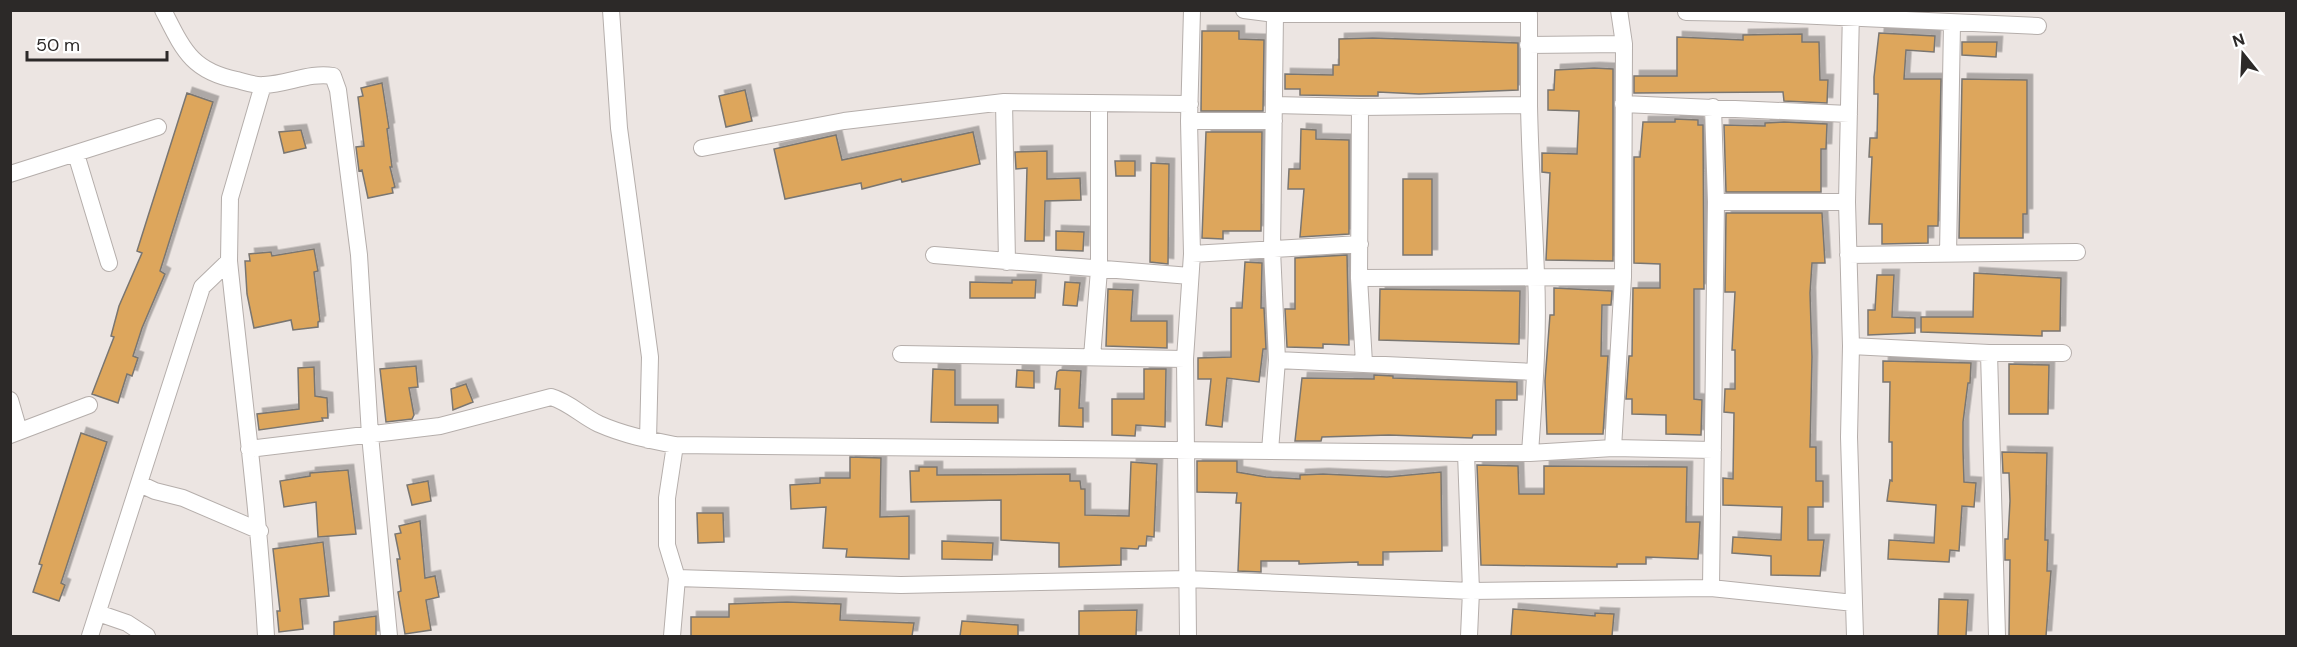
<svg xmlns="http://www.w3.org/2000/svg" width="2297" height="647" viewBox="0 0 2297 647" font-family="'DM Sans',sans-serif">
  <defs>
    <filter id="shadow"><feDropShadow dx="5.5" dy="-5.5" stdDeviation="0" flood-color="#0004"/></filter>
  </defs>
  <rect width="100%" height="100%" fill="#ece5e2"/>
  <path fill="#dda65b" stroke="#7a7671" stroke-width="1.5" filter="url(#shadow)" d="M1202,31H1239V39L1264,40L1263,111H1201Z
    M1879,33L1935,36L1934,52L1906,50L1904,79H1941L1938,226H1928V243L1882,244V224H1869L1872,157H1869L1870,138H1877L1878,94H1874V77Z
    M1802,34V42H1819L1820,80H1828L1827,103L1784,101L1783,92L1634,93V76H1677V37L1743,40V35Z
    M1373,38L1518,43V90L1419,94L1378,92V96H1360L1300,95V89H1285V74L1333,75V65H1339V39Z
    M1962,42H1997L1996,57L1962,55Z
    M1594,68L1613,69V261L1546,260L1550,173L1542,172V153L1577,154L1579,111L1548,110V90H1554L1555,70Z
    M1962,79L2027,80V214H2023V238H1959Z
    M382,83L389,128L387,129L392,167H390L395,187L392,188L393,193L368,198L362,170L359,171L356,147L364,146L358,97L363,96L361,88Z
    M745,90L752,121L726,127L719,96Z
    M187,93L213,102L160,271L165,274L142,328L133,356L138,358L132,376L127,374L118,403L92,394L114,337L111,336L119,306L142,253L137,251Z
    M1675,119L1698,120V125H1703L1704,289H1694V399L1702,400L1701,435L1666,434V415L1632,414V399H1626L1629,356H1632L1633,288H1660V264L1634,263V157H1640L1643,122H1675Z
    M1784,122L1827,124L1826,149H1821V192H1726L1724,125L1765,126V123Z
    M1301,129L1316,130V139L1349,140V234L1300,237L1304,189H1288L1289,169H1300Z
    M301,130L306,148L284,153L279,132Z
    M973,132L980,164L902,182L901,179L862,189L861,183L785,199L774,149L836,135L842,160Z
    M1206,132H1262L1261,231H1223V239L1202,238Z
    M1047,151V179L1080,178L1081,200L1045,201L1044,241H1025L1027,168L1016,169L1015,152Z
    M1115,161H1135V176H1116Z
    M1151,163L1169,164L1168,264L1150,262Z
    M1403,179H1432V255H1403Z
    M1726,213H1822L1825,263H1812L1810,293L1812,357L1810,447H1816V481H1823V507H1808V540H1824L1820,576L1771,575V556L1732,553L1733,537L1781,540L1782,507L1723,505V478L1733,479L1734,413L1724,412L1725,389H1735V350H1732L1735,292H1725Z
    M1056,231L1084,232L1083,251L1056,250Z
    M314,249L318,271L314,272L320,321L318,322V327L293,330L291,320L254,328L247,294L245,261H250L249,254L271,252L272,256Z
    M1347,255L1349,345L1323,344V348L1287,347L1285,309H1295V258Z
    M1245,262L1262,263L1261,308H1264L1266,349H1263L1259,382L1227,378L1222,427L1206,425L1211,379H1198V358L1231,357V308H1242Z
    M1974,273L2061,278L2060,331H2042V336L1921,332V317H1973Z
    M1877,275H1894L1892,317L1915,318V333L1868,335V310H1875Z
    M1012,280H1036L1035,298H970V282L1012,283Z
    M1065,282L1080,283L1077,306L1063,305Z
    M1554,288L1612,291L1611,305H1602L1601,356H1608L1603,434H1547L1545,381L1550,315H1554Z
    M1108,289L1133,290L1131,321H1167V348L1106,346Z
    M1380,289L1520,291L1519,344L1379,340Z
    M1883,361L1971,363L1970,383H1968L1963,422V450L1964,482L1976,483L1974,507L1962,506L1959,551L1950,550L1949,562L1888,559L1889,540L1934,543L1936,505L1887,501L1890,480L1892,481V442H1889L1890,382H1883Z
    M2009,364L2049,365L2048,414H2009Z
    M416,366L418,387L409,388L414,415L412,419L386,422L380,369Z
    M314,367L315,396L327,398L328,418H322L323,421L259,430L257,414L299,409L298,368Z
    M933,369L955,370V405H998V423L931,422Z
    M1144,369H1166L1165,427L1136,425L1135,436L1112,435V399H1144Z
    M1017,370L1034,371V388L1016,387Z
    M1060,370L1081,371L1079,408H1083V427L1059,426L1060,389H1055L1057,372Z
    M1374,375L1393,376V378L1517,382V400H1496V435H1473L1472,438L1389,435L1322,437L1321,441H1295L1302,378L1374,379Z
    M466,384L473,402L453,410L451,389Z
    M81,433L107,442L61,583L65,585L59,601L33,592L42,565L39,564Z
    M2002,452L2047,453L2045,540H2048L2047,571H2051L2046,636H2009L2010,560H2005V539H2008L2010,501L2009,473H2003Z
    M850,457L881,458L880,517L909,516V559L846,557L847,549L823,548L826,507L791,509L790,485L820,483V478H850Z
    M1197,461H1237V472L1266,477L1300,479V475L1323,474L1387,477L1441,472L1442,551L1383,552V565H1358V562L1299,564V561H1261V572L1238,571L1241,503H1236L1237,493L1197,492Z
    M1131,462L1157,464L1154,537L1147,536L1146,546H1139L1138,549L1121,548V565L1059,567V543L1001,540V500L911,502L910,471H919V467H937V475L1070,474V481H1080L1081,489H1085V515L1129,516Z
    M1477,465L1518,466L1519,494H1544V466L1687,467L1686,522H1700L1698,559L1646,557V564H1617V567L1481,565Z
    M348,470L356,534L318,537L316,502L284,507L280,481L310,476V473Z
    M428,481L431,501L412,505L407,485Z
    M697,513H723L724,542L698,543Z
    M420,521L425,578L435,576L439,597L426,600L431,630L405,634L398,592L401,591L397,559H400L395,534L401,533L399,526Z
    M942,541L993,543L992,560L942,559Z
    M323,542L329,596L300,599L303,629L279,632L277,611H280L273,549Z
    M1939,599L1968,600L1966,636H1938Z
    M787,602L841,604L840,620L914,623L912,636H691V617H729V604Z
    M1513,609L1595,616V613L1614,614L1612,636H1511Z
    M1137,610L1136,636H1079V611Z
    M376,616V636H334V622Z
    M962,621L1018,625V636H960Z"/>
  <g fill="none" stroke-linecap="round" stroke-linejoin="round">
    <defs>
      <path id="minor" d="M163,10C183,49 191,71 237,80C245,82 255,86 264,85C288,84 310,72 333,76L338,90L359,255L370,435L389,636
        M611,10L619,128L650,357L648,440
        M1244,10L1275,14H1529V105L1360,107L1274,105
        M1619,10L1624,44
        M1748,10V13L2038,26
        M1851,10L1847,202L1851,346L1849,437L1855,636
        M1686,12L1748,13
        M1528,45L1624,44L1623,277L1613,448
        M1004,102L1007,262
        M1623,104L1849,114
        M1529,105C1530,162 1534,218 1536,274C1539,334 1534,394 1530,453
        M1360,107L1359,278L1364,363
        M1189,121H1274
        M702,148L844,121L1004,102L1190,104
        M76,154L109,263
        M10,174L158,127
        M1716,202H1847
        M1192,254L1360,244
        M1948,254L1952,24
        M934,255L1190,276
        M1848,255L2077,252
        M229,261C242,386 259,511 266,636
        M1359,278L1623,277
        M1851,346L1989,353H2063
        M1989,353L1997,636
        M901,354L1185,359
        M1092,357L1099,270V105
        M1277,360L1535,372
        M10,400L19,431
        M10,435L89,405
        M249,449L440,426L551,397C569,402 582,416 599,424C624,435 649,440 675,445L1466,453H1530L1613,448L1713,450
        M1270,451L1277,360L1272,250L1275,14
        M1466,453L1471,591L1469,636
        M140,484L155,491L183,498L260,531
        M677,578L901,585L1188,579L1471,591L1711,588L1854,603
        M1711,588L1716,202L1713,107
        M98,613L127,623L147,636
        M90,636L202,287L229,261L230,198L263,85
        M672,636L677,578L667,545V498L675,445
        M1188,636L1185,359L1192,254L1189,121L1192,10"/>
    </defs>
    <use href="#minor" stroke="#b5aeab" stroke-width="18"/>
    <use href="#minor" stroke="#fff" stroke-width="16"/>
  </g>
  <rect width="2297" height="647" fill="none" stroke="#2c2928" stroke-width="24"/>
  <g transform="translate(2243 54) rotate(342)" stroke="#ffffff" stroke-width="4.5" paint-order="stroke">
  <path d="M0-4.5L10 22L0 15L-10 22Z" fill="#2c2928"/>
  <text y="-9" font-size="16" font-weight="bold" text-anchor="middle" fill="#2c2928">N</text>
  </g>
  <path d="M27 51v9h140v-9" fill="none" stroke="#2c2928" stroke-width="3"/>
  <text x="36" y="51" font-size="18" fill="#2c2928" stroke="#ffffff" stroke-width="4.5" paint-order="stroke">50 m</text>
</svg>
